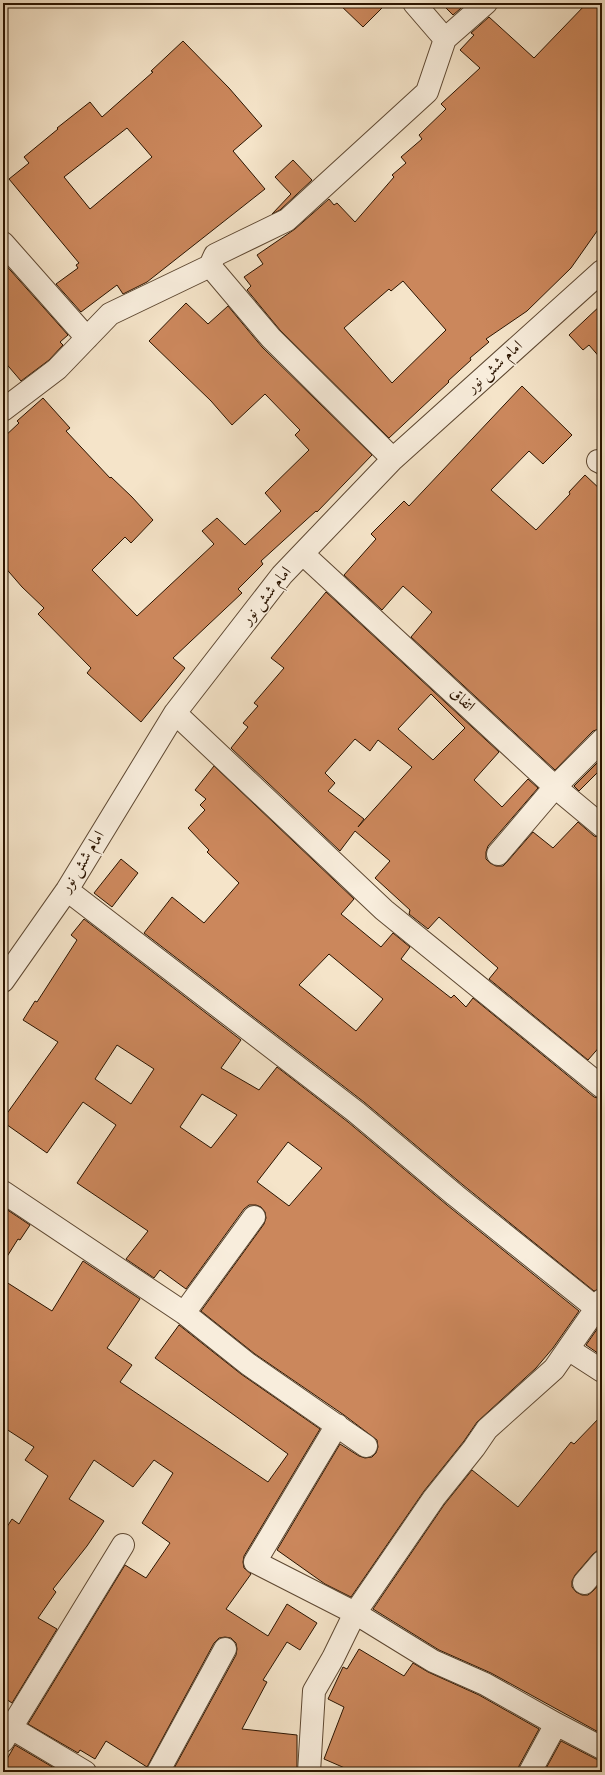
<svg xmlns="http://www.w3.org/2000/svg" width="605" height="1775" viewBox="0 0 605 1775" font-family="'IM FELL English',Amiri,serif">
  <rect width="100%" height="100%" fill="#f5e4c9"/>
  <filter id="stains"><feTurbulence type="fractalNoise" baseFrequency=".005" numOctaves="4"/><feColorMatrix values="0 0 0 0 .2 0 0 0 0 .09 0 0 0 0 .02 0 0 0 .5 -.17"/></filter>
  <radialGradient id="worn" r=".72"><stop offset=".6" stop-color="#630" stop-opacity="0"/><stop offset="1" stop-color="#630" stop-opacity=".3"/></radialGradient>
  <path fill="#cb875c" stroke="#2b1400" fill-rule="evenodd" d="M338,3H387L363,27Z
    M441,3H467L453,15Z
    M587,3H602V224L571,268L527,311L486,339L489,342L470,358L471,360L448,381L449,382L389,438L280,330L247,290L251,286L244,277L263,264L257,255L295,229L329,199L334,205L337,203L355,222L394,177L392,175L406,163L401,157L422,139L419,135L446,109L441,104L480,68L460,50L474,35L471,33L489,17L534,58ZM403,281L446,330L392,383L344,328L389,289L391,291Z
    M183,41L229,88L262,126L233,151L265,189L147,282L123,294L117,285L81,312L56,284L78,268L76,265L79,263L9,179L29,163L24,157L58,129L57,128L90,102L102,117L153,72L151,71ZM127,128L152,157L90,209L64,177Z
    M293,160L312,180L280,210L272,214L291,194L275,177Z
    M3,262L68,335L60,342L63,345L49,360L21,381L3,360Z
    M186,303L208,324L228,306L262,347L372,455L317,512L316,511L261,561L263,564L238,589L242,593L173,658L185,668L141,722L87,673L91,668L38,614L44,608L22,587L3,565V438L19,423L17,421L43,398L70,428L66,431L110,478L111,477L132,497L153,520L131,543L125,537L92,570L137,616L214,544L202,531L217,518L245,545L281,511L265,493L309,450L295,435L300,430L265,394L232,425L211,401L149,341Z
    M602,304V360L589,345L583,350L569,335Z
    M522,386L572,435L543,464L529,451L491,490L536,530L570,494L569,492L585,475L602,491V728L593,731L555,770L411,637L432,612L403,586L382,610L344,575L376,539L371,534L404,501L409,506Z
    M326,592L499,752L474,780L502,807L528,779L538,788L488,846L486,852V859L490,863L496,866H503L507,862L533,832L553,848L578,822L594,836L602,838V1044L588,1060L489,979L498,968L439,917L428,929L409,914L410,910L375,878L390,861L355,831L340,851L231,748L248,727L243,723L258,706L254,703L284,668L271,658ZM431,694L465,728L433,760L398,729ZM355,739L370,751L378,740L412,767L358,827L364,819L328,791L335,783L325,773Z
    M602,758V768L579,791L574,786Z
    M214,766L354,899L341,914L381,947L393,933L410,947L401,959L451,998L454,995L466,1007L473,998L594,1097L602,1099V1288L594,1291L463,1185L364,1102L144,933L172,897L204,923L239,883L207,852L209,850L188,828L205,810L200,805L206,799L195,790ZM329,954L383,999L356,1031L299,985Z
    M121,859L138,873L112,907L94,893Z
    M84,919L241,1040L221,1068L259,1090L277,1067L348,1122L447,1205L579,1311L553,1348L536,1368L477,1422L464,1441L424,1491L351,1597L325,1584L277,1550L340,1444L359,1456L365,1458L372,1457L376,1453L378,1447L377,1440L344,1415L255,1354L201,1311L264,1224L266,1218L265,1212L261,1207L256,1205H249L244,1209L186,1289L160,1270L154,1278L126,1259L148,1231L77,1183L116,1125L83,1102L47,1153L3,1122V1119L58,1042L23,1020L35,1001L37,1002L77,940L71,935ZM117,1045L154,1069L131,1104L95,1079ZM202,1094L237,1115L211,1148L180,1127ZM288,1142L322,1168L289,1206L257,1182Z
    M3,1207L30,1225L20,1240L18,1239L3,1263Z
    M83,1261L140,1299L107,1348L132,1365L120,1382L268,1482L288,1454L155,1358L179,1325L241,1374L320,1429L244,1556L243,1562L244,1568L251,1574L226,1609L268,1636L287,1604L317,1623L300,1650L287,1642L263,1680L267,1682L242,1729L297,1735V1772H172L236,1655L237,1649L236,1643L231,1638L225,1637L219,1638L214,1643L147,1767L106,1741L95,1759L80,1750L78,1753L28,1724L125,1565L146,1578L170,1543L142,1523L173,1473L154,1460L133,1487L94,1460L69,1499L104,1521L87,1546L53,1589L56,1592L38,1618L57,1629L12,1703L3,1697V1533L12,1519L19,1524L48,1476L25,1460L34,1447L3,1427V1280L52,1311Z
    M602,1322V1356L586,1345Z
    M602,1415V1550H598L593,1554L575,1575L572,1581V1587L576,1592L582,1595H588L593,1591L602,1581V1734L491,1673L439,1650L373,1609L444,1505L472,1470L518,1507L571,1442L574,1444Z
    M359,1649L404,1676L413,1663L428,1672L479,1695L539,1729L519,1766L518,1772H354L324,1759L344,1707L328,1699L343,1667L347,1669Z
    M561,1741L596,1759L602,1760V1772H544Z
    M15,1745L61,1772H3V1766Z"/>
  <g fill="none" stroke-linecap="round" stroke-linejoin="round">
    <defs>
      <path id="minor" d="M414,3L445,39
        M3,243L87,338
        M210,266L271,338L393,459
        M3,410L57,369L110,314L210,266L215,255L287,220L427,92L445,39L486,3
        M598,461L602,463
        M303,554L555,787L498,854
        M175,713L384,910L602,1087
        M602,740L555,787L602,826
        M67,890L356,1112L455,1195L596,1308
        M3,981L67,890L175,713L282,575L393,459L602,271
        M3,1192L184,1313L254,1217
        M184,1313L248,1364L366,1446
        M568,1349L602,1371
        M337,1425L255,1562L355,1613L434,1498L474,1448L487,1429L554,1369L602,1300
        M584,1583L602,1562
        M3,1723L85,1772
        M3,1741L123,1545
        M158,1772L225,1649
        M309,1772L314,1691L333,1658L355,1613L433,1661L485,1684L556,1724L602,1748
        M530,1772L556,1724"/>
    </defs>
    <use href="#minor" stroke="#5e4832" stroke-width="24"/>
    <use href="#minor" stroke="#f8eddc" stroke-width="22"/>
  </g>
  <g text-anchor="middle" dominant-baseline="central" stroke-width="3" stroke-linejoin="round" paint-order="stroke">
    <g font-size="16" fill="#2b1400" stroke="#f8eddc">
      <text transform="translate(495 367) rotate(-42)">امام شش نور</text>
      <text transform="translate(267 596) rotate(-51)">امام شش نور</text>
      <text transform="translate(462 700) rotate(43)">اتفاق</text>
      <text transform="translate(83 862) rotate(-58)">امام شش نور</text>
    </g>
  </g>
  <rect width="605" height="1775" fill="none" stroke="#f5e4c9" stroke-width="16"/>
  <rect x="4" y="4" width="597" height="1767" fill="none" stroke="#2b1400" stroke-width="2"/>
  <rect x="8" y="8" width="589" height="1759" fill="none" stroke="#2b1400"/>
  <rect width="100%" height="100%" filter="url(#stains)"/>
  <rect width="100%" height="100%" fill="url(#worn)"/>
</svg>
